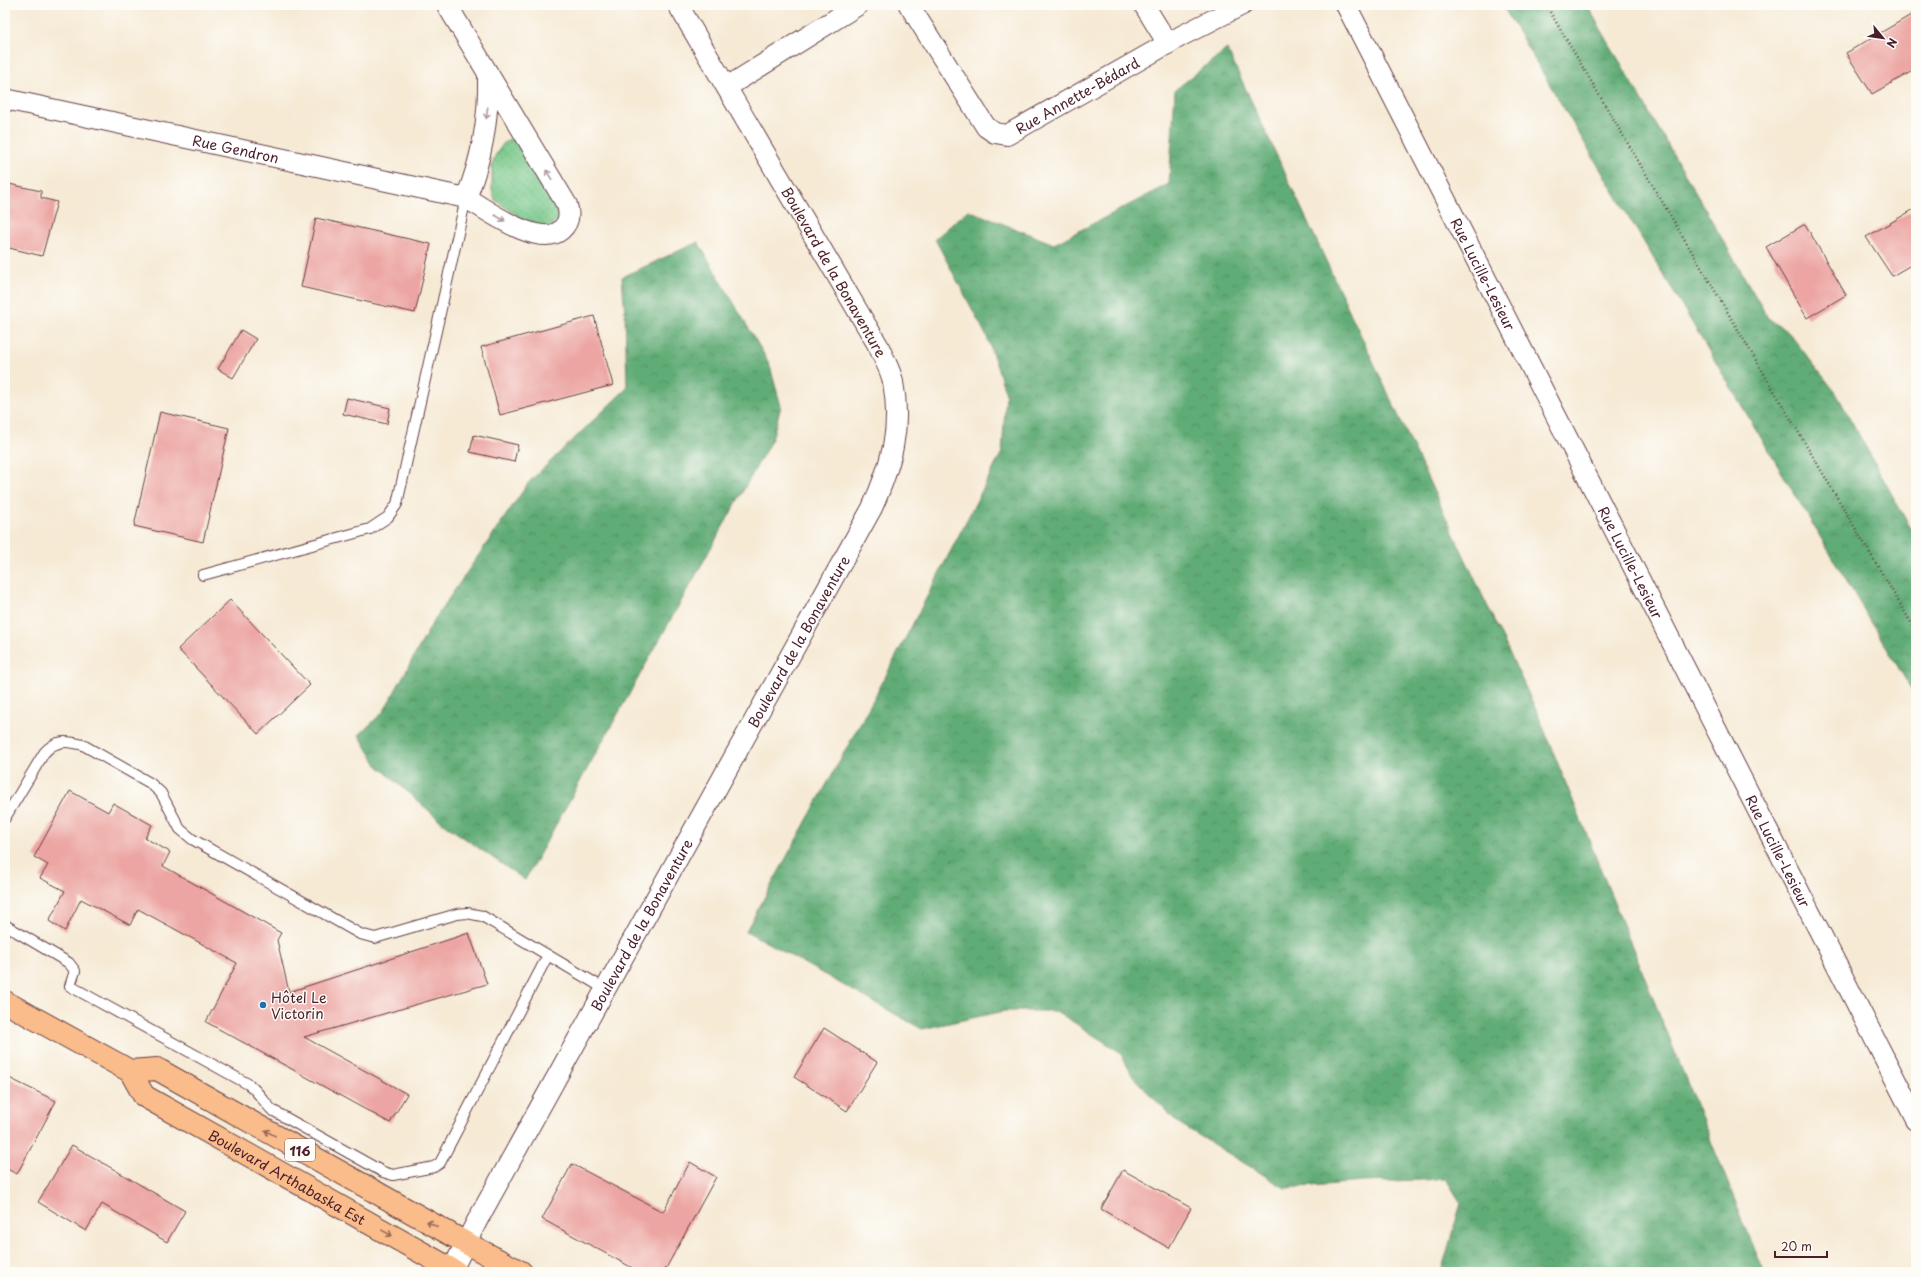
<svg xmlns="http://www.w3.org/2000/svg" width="1921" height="1277" viewBox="0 0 1921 1277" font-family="'Playpen Sans',sans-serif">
  <defs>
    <pattern id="grass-dots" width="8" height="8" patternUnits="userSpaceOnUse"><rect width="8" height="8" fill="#77c88a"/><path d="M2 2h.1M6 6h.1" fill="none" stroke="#68ab77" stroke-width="1.8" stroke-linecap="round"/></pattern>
    <pattern id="forest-crowns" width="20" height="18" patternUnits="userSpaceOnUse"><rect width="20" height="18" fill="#61ac76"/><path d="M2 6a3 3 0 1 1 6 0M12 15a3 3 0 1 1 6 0" fill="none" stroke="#528b61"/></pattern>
  </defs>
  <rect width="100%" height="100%" fill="#fdfcf7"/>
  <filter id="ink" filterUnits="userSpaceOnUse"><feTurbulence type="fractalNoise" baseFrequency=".025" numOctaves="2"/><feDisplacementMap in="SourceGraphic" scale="8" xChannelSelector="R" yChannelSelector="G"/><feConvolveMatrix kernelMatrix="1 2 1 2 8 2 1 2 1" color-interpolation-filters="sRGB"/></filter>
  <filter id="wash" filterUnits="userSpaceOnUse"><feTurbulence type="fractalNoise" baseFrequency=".012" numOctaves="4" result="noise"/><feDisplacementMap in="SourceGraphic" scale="16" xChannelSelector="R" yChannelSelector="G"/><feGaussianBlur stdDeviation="0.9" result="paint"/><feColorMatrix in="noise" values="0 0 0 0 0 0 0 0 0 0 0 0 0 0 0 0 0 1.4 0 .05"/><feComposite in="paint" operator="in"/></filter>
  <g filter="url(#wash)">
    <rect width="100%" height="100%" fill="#f6ead5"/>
    <path fill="url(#grass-dots)" stroke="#60745a" d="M509,139L517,140L562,216L550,227L530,225L495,200L492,190V167L495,156L503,144Z"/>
    <path fill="url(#forest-crowns)" stroke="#566650" d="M1502,5H1587L1768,318L1789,333L1836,393L1916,538V697Z
      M1227,49L1537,712L1764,1272H1441L1461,1203L1446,1179L1363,1182L1285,1188L1177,1122L1133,1077L1120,1052L1056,1011H1004L922,1029L746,931L879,689L1002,452L1006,394L987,337L935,239L968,210L1054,244L1169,184L1175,90Z
      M698,242L769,363L781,406L772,439L525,880L444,824L377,765L359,735L384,711L434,620L529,482L627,388L625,315L622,277Z"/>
    <g id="blocks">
      <path fill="#eca5a2" d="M1916,12V69L1872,94L1846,53Z
        M9,184L41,191V198L57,202L42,256L5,247V190H8Z
        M1916,208V262L1892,276L1866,237Z
        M316,218L431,244L415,313L301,287Z
        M1805,224L1846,295L1807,318L1766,247Z
        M594,316L613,385L500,415L481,347Z
        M241,330L256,339L233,378L218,369Z
        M347,398L390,408L387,424L343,414Z
        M160,412L229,428L203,542L134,526Z
        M474,435L518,445L514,462L470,452Z
        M230,600L310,685L258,734L178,649Z
        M70,791L108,812L113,803L152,825L145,838L170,852L163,866L281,933L277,940L289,992L469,933L487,984L304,1037L407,1094L390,1123L206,1022L237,963L138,909L130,925L81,899L65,931L49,921L65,891L40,878L48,865L34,857Z
        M824,1028L877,1062L847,1111L794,1077Z
        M5,1076L56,1101L17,1174L5,1168Z
        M72,1145L185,1211L167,1242L102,1204L86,1231L38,1202Z
        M690,1162L716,1177L664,1272H640L542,1219L572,1164L663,1212Z
        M1123,1170L1191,1208L1169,1248L1101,1209Z"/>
    </g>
  </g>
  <g filter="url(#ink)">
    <use href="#blocks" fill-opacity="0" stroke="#643d44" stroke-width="1"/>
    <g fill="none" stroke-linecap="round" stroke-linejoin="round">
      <defs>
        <path id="lane" d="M203,575L370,529L388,517L397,504L466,198
          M5,818L44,753C56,739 67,741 83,745L150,783L161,793L180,829L192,839L360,934L375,938L457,914L467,913L482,916L605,989
          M5,925L69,963L75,971L70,986L248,1084C258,1091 263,1101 272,1110L383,1172L393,1175L434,1167L440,1163L548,955"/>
        <g id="street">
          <path id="s1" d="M909,5L986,127L995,133L1007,135L1183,35L1242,5"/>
          <path d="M1144,5L1168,44"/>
          <path id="s2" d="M1346,5L1916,1120"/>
          <path d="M727,87L858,5"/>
          <path id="s3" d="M5,99L466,198C487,210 539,249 561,230C569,223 570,215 567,205L447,5"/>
          <path d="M466,198C482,159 489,118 488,76"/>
          <path id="s4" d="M451,1272L477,1221L872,508C891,465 902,429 893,382C891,370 883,358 879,347L678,5"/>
        </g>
        <g id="primary">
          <path id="s5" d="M5,1002L130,1071L144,1096L456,1272"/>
          <path d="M130,1071L157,1069L466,1243L521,1272"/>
        </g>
      </defs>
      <use href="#lane" stroke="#643d44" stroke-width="12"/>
      <use href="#street" stroke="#643d44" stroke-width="22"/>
      <use href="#primary" stroke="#643d44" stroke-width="24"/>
      <path stroke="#643d44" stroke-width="2.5" stroke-dasharray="1 3" stroke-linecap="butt" d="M1546,5L1916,631"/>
      <use href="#lane" stroke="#fff" stroke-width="10"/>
      <use href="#street" stroke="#fff" stroke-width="20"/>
      <use href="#primary" stroke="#f9bc8a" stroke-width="22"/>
    </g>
    <defs><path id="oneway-shaft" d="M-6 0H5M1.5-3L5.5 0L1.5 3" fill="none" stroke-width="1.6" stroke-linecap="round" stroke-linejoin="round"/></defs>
    <g stroke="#ae9aa0">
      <use href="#oneway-shaft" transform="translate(487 113) rotate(97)"/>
      <use href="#oneway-shaft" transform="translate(549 175) rotate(-121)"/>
      <use href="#oneway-shaft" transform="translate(500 218) rotate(30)"/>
    </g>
    <g stroke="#996656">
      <use href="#oneway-shaft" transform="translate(270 1133) rotate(-151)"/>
      <use href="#oneway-shaft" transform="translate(432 1224) rotate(-151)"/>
      <use href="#oneway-shaft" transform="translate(387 1233) rotate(29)"/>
    </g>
  </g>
  <circle fill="#1f6fb2" stroke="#fdfcf7" stroke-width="1.5" cx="263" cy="1005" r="4"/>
  <g text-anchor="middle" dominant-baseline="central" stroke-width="3" stroke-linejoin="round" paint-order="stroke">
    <rect fill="#fdfcf7" stroke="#806168" stroke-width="1" x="285" y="1139" width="30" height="22" rx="3"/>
    <g font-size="13" font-weight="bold" fill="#4a1f2b">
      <text x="300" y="1150">116</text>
    </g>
    <g font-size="14" fill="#4a1f2b" stroke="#fdfcf7">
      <text stroke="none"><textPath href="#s1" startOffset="248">Rue Annette-Bédard</textPath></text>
      <text stroke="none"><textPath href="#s3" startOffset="236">Rue Gendron</textPath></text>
      <text transform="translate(834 272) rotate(60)">Boulevard de la Bonaventure</text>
      <text stroke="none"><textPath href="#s2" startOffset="302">Rue Lucille-Lesieur</textPath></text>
      <text stroke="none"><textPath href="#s2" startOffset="626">Rue Lucille-Lesieur</textPath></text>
      <text stroke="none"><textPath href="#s4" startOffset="720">Boulevard de la Bonaventure</textPath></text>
      <text stroke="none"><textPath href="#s2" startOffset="950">Rue Lucille-Lesieur</textPath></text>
      <text stroke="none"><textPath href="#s4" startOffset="396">Boulevard de la Bonaventure</textPath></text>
      <text stroke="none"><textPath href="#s5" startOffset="336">Boulevard Arthabaska Est</textPath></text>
    </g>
    <g font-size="14" fill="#4a1f2b" stroke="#fdfcf7" text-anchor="start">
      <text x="271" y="997">Hôtel Le<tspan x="271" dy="16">Victorin</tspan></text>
    </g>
  </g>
  <rect width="1921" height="1277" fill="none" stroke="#fdfcf7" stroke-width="20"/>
  <g transform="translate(1883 38) rotate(119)" stroke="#fdfcf7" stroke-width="3" paint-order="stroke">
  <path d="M0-3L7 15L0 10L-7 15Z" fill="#4a1f2b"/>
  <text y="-6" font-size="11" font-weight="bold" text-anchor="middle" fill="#4a1f2b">N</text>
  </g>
  <path d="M1775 1251v6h52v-6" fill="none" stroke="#4a1f2b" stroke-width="2"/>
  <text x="1781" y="1251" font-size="12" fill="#4a1f2b" stroke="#fdfcf7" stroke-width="3" paint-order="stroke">20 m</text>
</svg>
